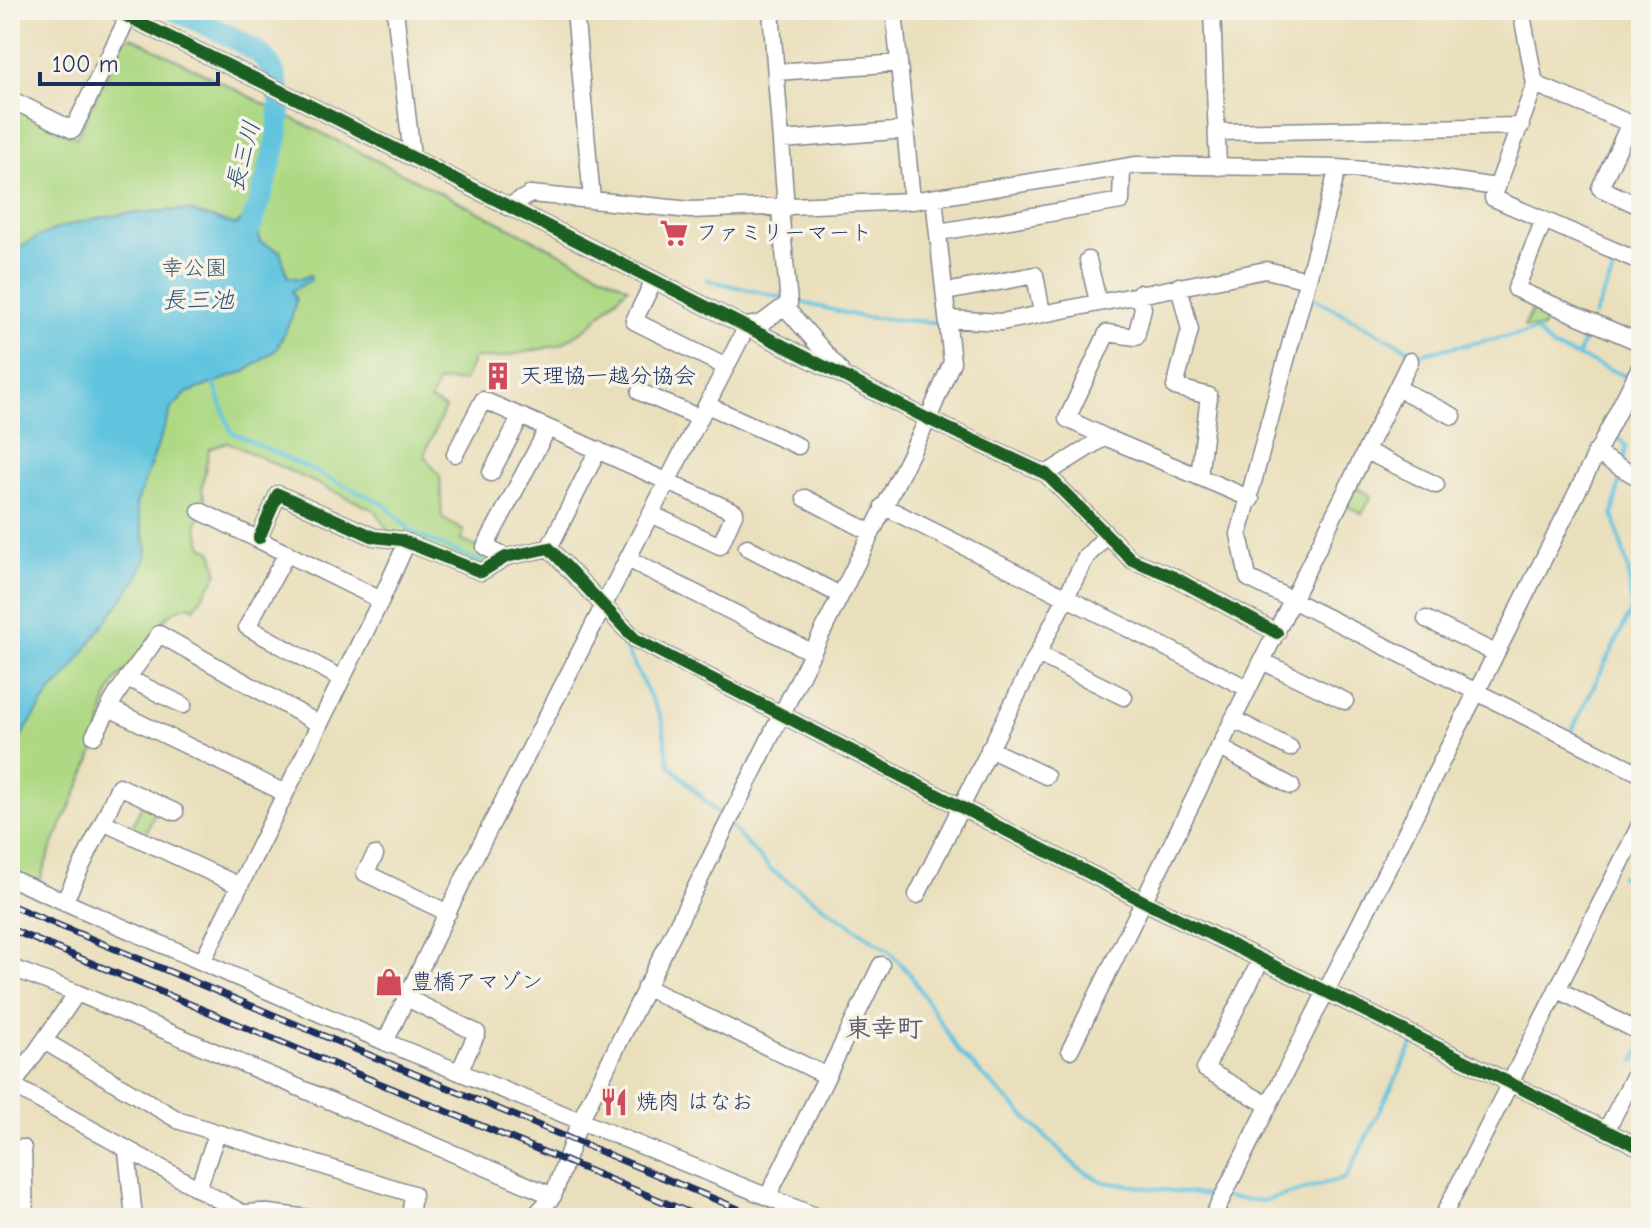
<svg xmlns="http://www.w3.org/2000/svg" width="1651" height="1228" viewBox="0 0 1651 1228" font-family="'Comic Neue','Klee One',sans-serif">
  <rect width="100%" height="100%" fill="#f7f3e8"/>
  <filter id="ink" filterUnits="userSpaceOnUse"><feTurbulence type="fractalNoise" baseFrequency=".0125" numOctaves="2"/><feDisplacementMap in="SourceGraphic" scale="16" xChannelSelector="R" yChannelSelector="G"/><feConvolveMatrix kernelMatrix="1 2 1 2 8 2 1 2 1" color-interpolation-filters="sRGB"/></filter>
  <filter id="wash" filterUnits="userSpaceOnUse"><feTurbulence type="fractalNoise" baseFrequency=".006" numOctaves="4" result="noise"/><feDisplacementMap in="SourceGraphic" scale="32" xChannelSelector="R" yChannelSelector="G"/><feGaussianBlur stdDeviation="1.8" result="paint"/><feColorMatrix in="noise" values="0 0 0 0 0 0 0 0 0 0 0 0 0 0 0 0 0 1.4 0 .05"/><feComposite in="paint" operator="in"/></filter>
  <g filter="url(#wash)">
    <rect width="100%" height="100%" fill="#eadfbc"/>
    <path fill="#aed984" stroke="#648471" stroke-width="2" d="M131,37L628,287L588,327L560,345L496,358H474L464,381L438,382L430,400L445,408L424,455L440,476L442,518L464,531L461,540L497,557L480,567L391,535L374,510L227,442L209,449L202,488L206,507L196,524L203,547L212,551L218,574L194,608L190,605C160,611 153,640 136,660C129,668 120,674 115,682C103,701 103,721 97,742C82,791 52,834 39,885L10,871V105L76,138L124,39Z
      M1535,304L1551,310L1542,329L1524,327Z
      M1355,487L1372,496L1362,514L1345,505Z
      M142,804L156,810L145,835L131,829Z"/>
    <path fill="#61c4df" stroke="#3e7a9e" stroke-width="2" d="M185,210L236,225L243,219L258,227L260,242L280,251L288,277L301,279L310,275L311,280L292,291L296,301L292,316L277,349L246,371L187,393L171,409L136,505L147,549L146,560L136,580L63,681L52,690L10,753V256C52,217 130,212 185,210Z"/>
    <g fill="none" stroke-linecap="round" stroke-linejoin="round">
      <path stroke="#61c4df" stroke-width="4" d="M708,280L783,298
        M1310,296L1417,354L1536,331L1553,348L1577,356L1591,324
        M795,301L862,317L944,323
        M1594,316L1619,259
        M1577,356L1630,378
        M214,383L231,432L384,504L414,533L484,564
        M1613,432L1626,446L1623,465
        M622,641L662,720L669,764L724,820
        M1571,732L1632,609L1628,568L1613,514L1621,474
        M730,826L771,870L889,951L910,974L960,1053L1078,1168L1103,1182L1219,1197
        M1621,876L1641,886
        M1635,1061L1641,1048
        M1228,1198L1263,1201L1346,1178L1415,1040"/>
      <path stroke="#61c4df" stroke-width="22" d="M175,10C202,24 233,35 258,53C305,87 264,183 251,227"/>
    </g>
  </g>
  <g filter="url(#ink)">
    <g fill="none" stroke-linecap="round" stroke-linejoin="round">
      <defs>
        <path id="minor" d="M114,10L305,103L928,419L1046,474L1132,560L1174,577L1277,633
          M395,10L412,156
          M575,10L592,200L690,210L912,201L1137,165L1338,168L1402,173L1496,187
          M771,10L786,208
          M894,10L912,201
          M1212,10L1218,167
          M1521,10L1535,84L1493,198L1641,262
          M777,72L899,63
          M1535,84L1641,128
          M10,99L73,130L128,17
          M1630,123L1600,188L1637,205L1641,198
          M1218,132L1521,126
          M783,140L906,130
          M1338,168L1239,534L1248,578L1641,774
          M507,207L531,194L592,200
          M1544,220L1516,289L1641,343
          M939,232L1121,201L1122,168
          M1088,260L1098,301
          M654,280L634,321L726,367
          M1179,286L1190,330L1175,387L1209,396L1199,477
          M946,292L1035,275L1042,313
          M785,307L840,370
          M947,319L1002,322L1266,270L1308,280
          M1397,388L1453,416
          M640,392L700,418
          M707,405L798,446
          M1105,437L1067,419L1107,333L1136,337L1143,308L1139,293
          M1366,451L1436,485
          M1595,453L1641,479
          M455,454L483,400L548,428
          M491,473L521,416
          M1046,474L1105,437L1251,499
          M805,498L870,532
          M883,506L1247,688
          M200,511L381,600L202,962
          M259,538L278,494L374,537L401,540L481,572L506,557L549,548L635,639L1145,902L1641,1148
          M747,547L840,595
          M549,548L598,450
          M287,553L247,627L342,679
          M506,557L485,547L548,428L735,512L720,546L651,514
          M628,559L811,652
          M381,600L407,542
          M1426,619L1495,653
          M1038,654L1124,697
          M1262,661L1345,701
          M127,678L183,705
          M1233,719L1290,748
          M94,736L109,708
          M1219,747L1291,786
          M989,749L1046,776
          M285,793L109,708C122,681 143,660 159,634L319,724
          M103,822L119,786L175,812
          M375,855L365,873L448,913
          M10,878L385,1042L820,1218
          M917,895L1086,557L1107,535
          M64,902L103,822L240,886
          M1261,960L1205,1069L1268,1105
          M10,971L15,969L77,993L553,1196
          M645,987L827,1076L768,1196
          M1557,989L1641,1033
          M407,998L477,1033L459,1072
          M44,1041L180,1121L413,1194L410,1218
          M385,1042L469,868L747,326L762,323L789,303L780,209
          M1070,1050L1410,361
          M827,1076L881,965
          M10,1084L244,1214
          M13,1085L77,993
          M1606,1131L1641,1063
          M10,1149L23,1148L25,1218
          M127,1151L134,1218
          M198,1189L217,1133
          M189,1218L260,1212L309,1218
          M533,1218L553,1196L580,1121L928,419L952,362L934,198
          M1212,1218L1641,365
          M1442,1218L1641,823"/>
      </defs>
      <use href="#minor" stroke="#82878d" stroke-width="19"/>
      <use href="#minor" stroke="#fff" stroke-width="16"/>
      <defs>
        <path id="rail" d="M10,905L760,1218
          M10,929L702,1218"/>
      </defs>
      <use href="#rail" stroke="#1b2f5e" stroke-width="7"/>
      <use href="#rail" stroke="#f7f3e8" stroke-width="4" stroke-dasharray="12" stroke-linecap="butt"/>
      <defs>
        <path id="cycleway" d="M114,10L305,103L928,419L1046,474L1132,560L1174,577L1277,633
          M259,538L278,494L374,537L401,540L481,572L506,557L549,548L635,639L1145,902L1641,1148"/>
      </defs>
      <use href="#cycleway" stroke="#f7f3e8" stroke-width="17"/>
      <use href="#cycleway" stroke="#1b5e20" stroke-width="12"/>
    </g>
  </g>
  <defs>
    <symbol id="supermarket-bare" viewBox="-9 -9 18 18"><path d="M-6-5.5h2.5l.6 2H6L4.5 2H-2.5L-4.4-4H-6ZM-1.5 3.2a1.3 1.3 0 1 0 .1 0ZM3 3.2a1.3 1.3 0 1 0 .1 0Z" fill="#d1495b" stroke="#f7f3e8" stroke-width="2.5" paint-order="stroke"/></symbol>
    <symbol id="building-bare" viewBox="-9 -9 18 18"><path d="M-4-6H4V6H1V3H-1V6H-4ZM-2.5-4.3h1.7v1.8h-1.7ZM.8-4.3h1.7v1.8H.8ZM-2.5-1h1.7V.8h-1.7ZM.8-1h1.7V.8H.8Z" fill="#d1495b" stroke="#f7f3e8" stroke-width="2.5" paint-order="stroke"/></symbol>
    <symbol id="shop-bare" viewBox="-9 -9 18 18"><path d="M-5-2.5h2.3a2.7 3.5 0 0 1 5.4 0H5L5.5 6h-11ZM-1.5-2.5h3a1.5 2.3 0 0 0-3 0Z" fill="#d1495b" stroke="#f7f3e8" stroke-width="2.5" paint-order="stroke"/></symbol>
    <symbol id="restaurant-bare" viewBox="-9 -9 18 18"><path d="M-5-6h1v4h1v-4h1v4h1v-4h1v5L-1.5 .5V6h-2V.5L-5-1ZM5-6V6H3V1.5H1.5Q1.5-4 5-6Z" fill="#d1495b" stroke="#f7f3e8" stroke-width="2.5" paint-order="stroke"/></symbol>
  </defs>
  <g fill-rule="evenodd">
    <use href="#supermarket-bare" x="654" y="213" width="40" height="40"/>
    <use href="#building-bare" x="478" y="356" width="40" height="40"/>
    <use href="#shop-bare" x="369" y="962" width="40" height="40"/>
    <use href="#restaurant-bare" x="594" y="1082" width="40" height="40"/>
  </g>
  <g text-anchor="middle" dominant-baseline="central" stroke-width="7" stroke-linejoin="round" paint-order="stroke">
    <g font-size="22" fill="#1b2f5e" stroke="#f7f3e8" text-anchor="start">
      <text x="696" y="233">ファミリーマート</text>
      <text x="520" y="376">天理協一越分協会</text>
      <text x="411" y="982">豊橋アマゾン</text>
      <text x="636" y="1102">焼肉 はなお</text>
    </g>
    <g font-size="22" fill="#405a68" stroke="#f7f3e8">
      <text x="194" y="268">幸公園</text>
    </g>
    <g font-size="24" font-style="italic" fill="#2c547e" stroke="#f7f3e8">
      <text transform="translate(243 156) rotate(-75)">長三川</text>
      <text x="198" y="300">長三池</text>
    </g>
    <g font-size="26" font-weight="bold" fill="#5d5d6e" stroke="#f7f3e8">
      <text x="884" y="1029">東幸町</text>
    </g>
  </g>
  <rect width="1651" height="1228" fill="none" stroke="#f7f3e8" stroke-width="40"/>
  <path d="M40 72v12h178v-12" fill="none" stroke="#1b2f5e" stroke-width="4"/>
  <text x="52" y="72" font-size="24" fill="#1b2f5e" stroke="#f7f3e8" stroke-width="6" paint-order="stroke">100 m</text>
</svg>
